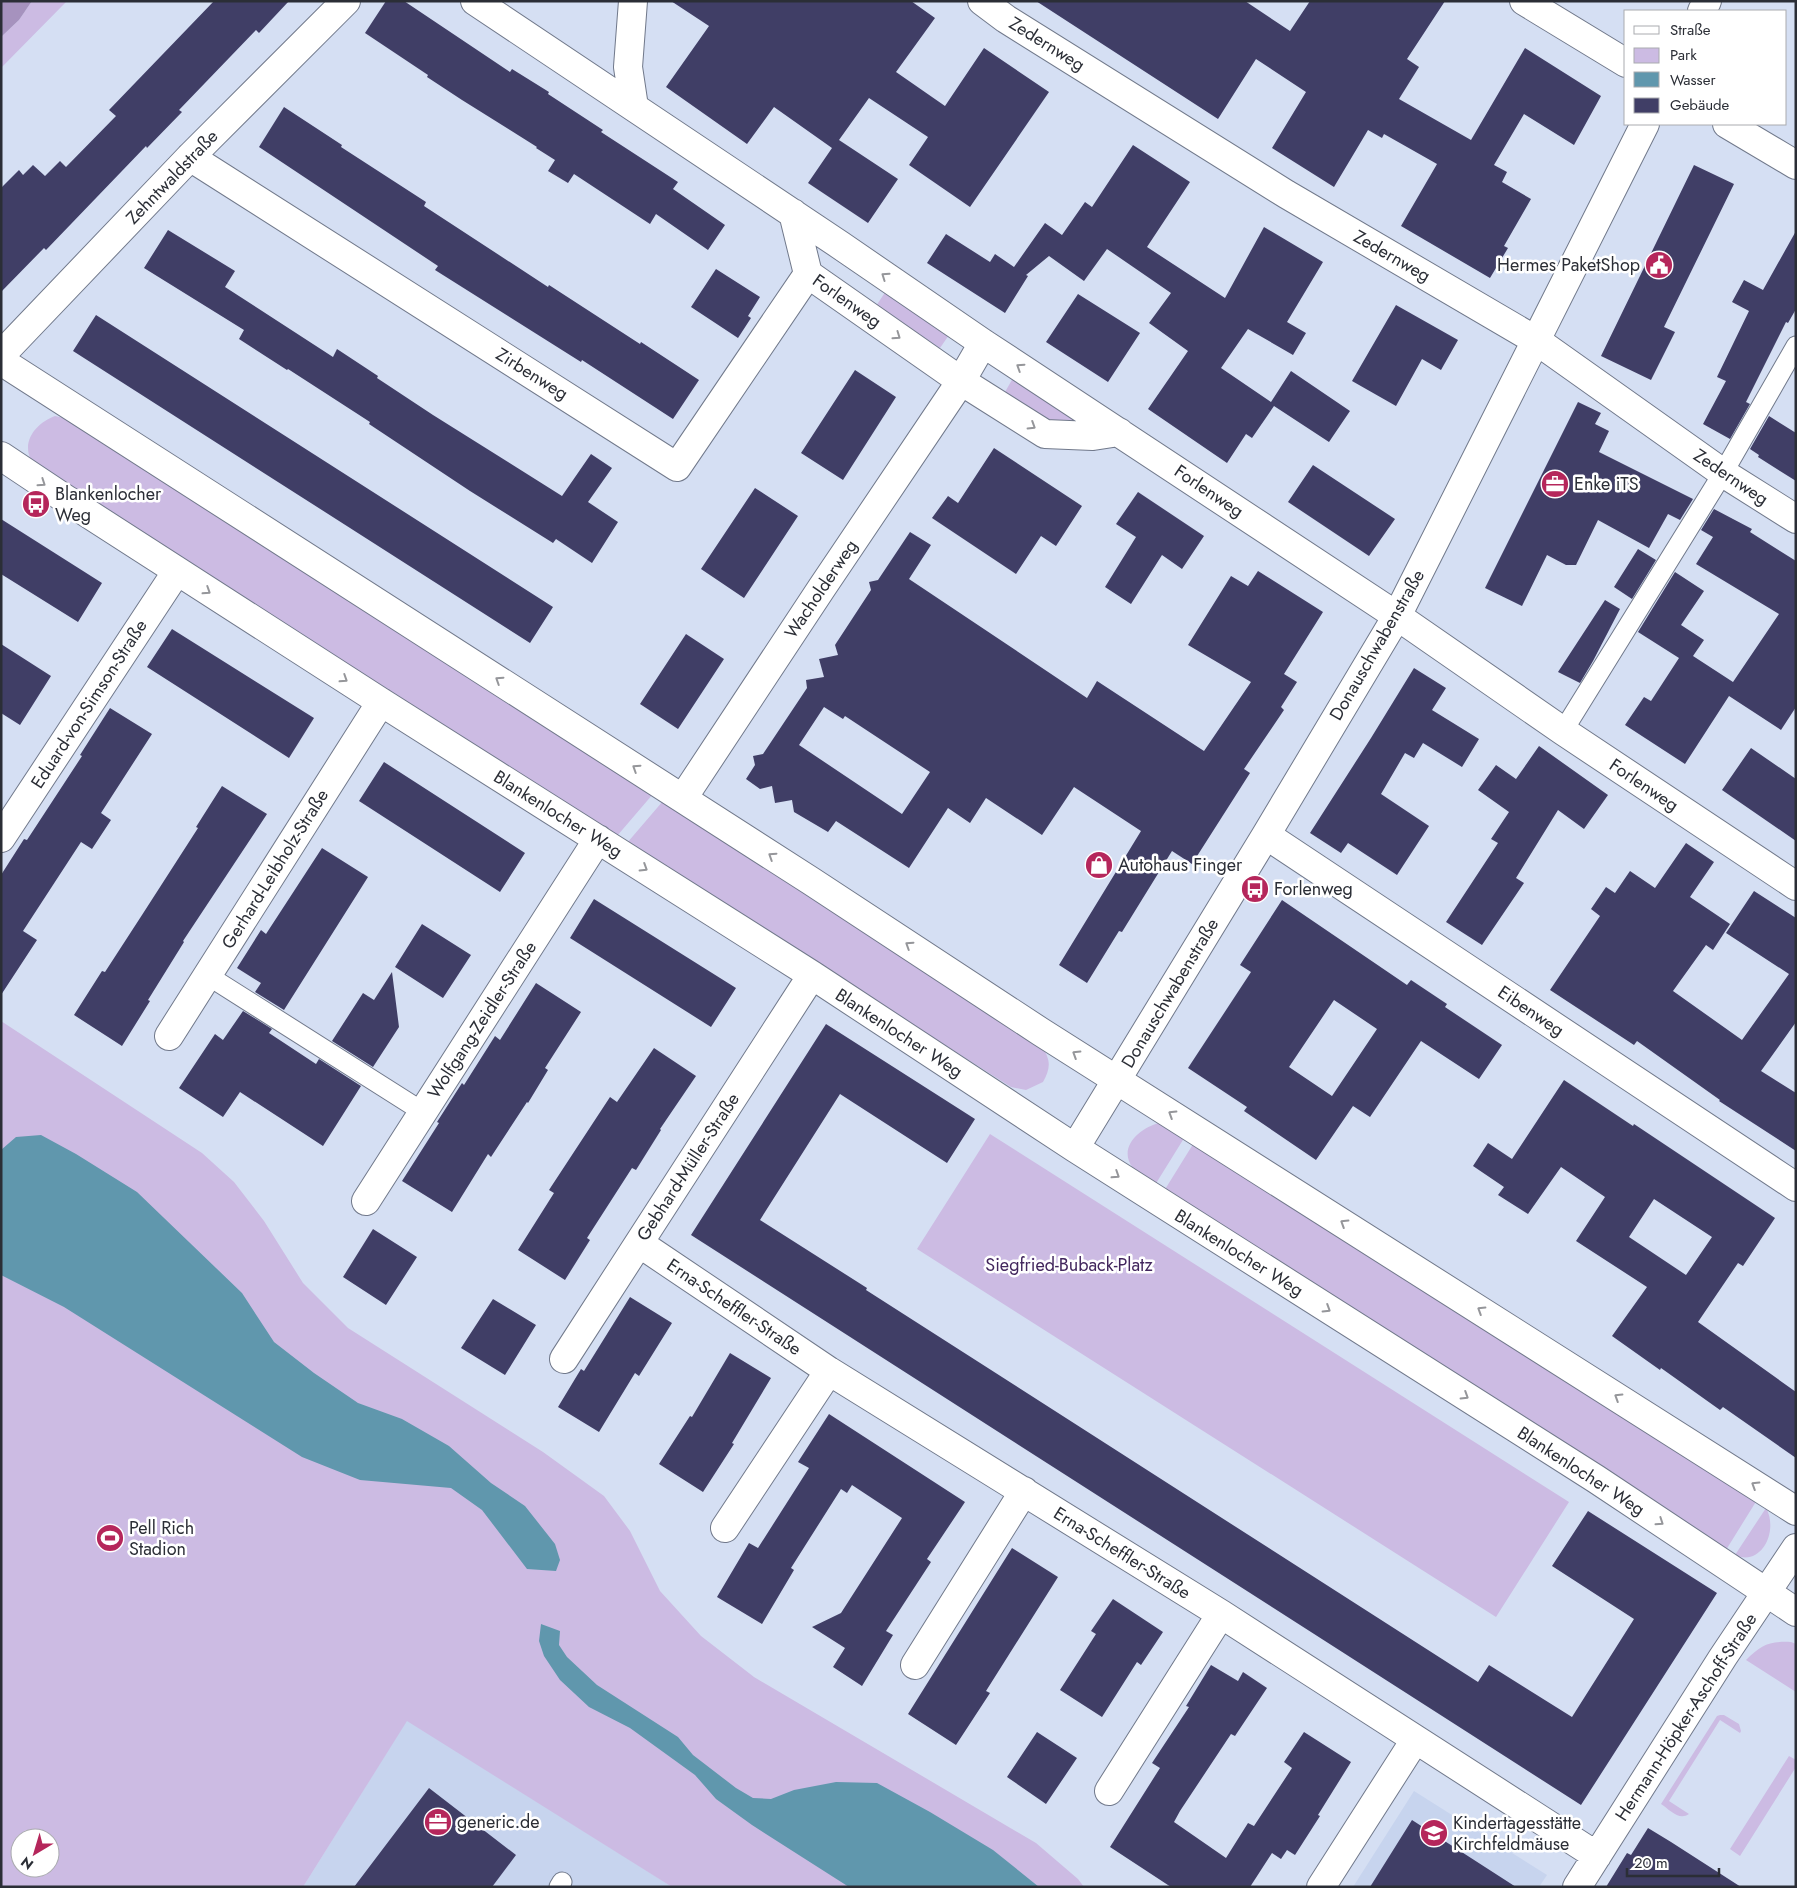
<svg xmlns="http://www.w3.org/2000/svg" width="1797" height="1888" viewBox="0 0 1797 1888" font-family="Jost,sans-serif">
  <rect width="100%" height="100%" fill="#d5dff3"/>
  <path fill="#c7d4ee" d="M407,1720L655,1876L672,1887H303Z
    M1414,1791L1547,1875L1539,1887H1353Z"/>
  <path fill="#ccbbe3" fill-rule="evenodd" d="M32,1H67L1,68V37L19,20Z
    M886,291L949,335L940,348L876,306Z
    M1013,378L1080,422L1051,424L1005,392Z
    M55,416L64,418L653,794L617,836L41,473C38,469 33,464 31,460C21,440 38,422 55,416Z
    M663,801L1041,1046C1051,1059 1051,1068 1043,1082L1026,1090L1011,1087L627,843Z
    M1,1021L202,1153L234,1182L264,1221L303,1283L348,1328L543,1452L604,1496L630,1531L660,1591L701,1636L754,1677L1036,1843L1078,1879L1084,1887H672L407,1721L303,1887H1ZM20,1838H50V1868H20Z
    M1159,1123L1186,1135L1155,1185C1148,1180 1138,1175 1133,1168C1117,1147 1140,1128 1159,1123Z
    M990,1134L1569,1502L1496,1617L917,1249Z
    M1195,1141L1757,1500L1726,1550L1164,1191Z
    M1766,1508C1779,1531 1761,1567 1735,1555Z
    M1791,1642L1796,1644V1692L1746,1660C1761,1645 1769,1641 1791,1642Z
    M1720,1715H1724L1739,1724L1741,1731L1740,1733L1720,1720L1669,1801L1689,1814C1679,1821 1670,1810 1661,1804L1717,1716Z
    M1789,1756L1796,1760V1767L1740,1856L1730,1849Z"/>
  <path fill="#a692be" d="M1,1H32L19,20L1,37Z"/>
  <path fill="#6097ad" d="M41,1135L76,1154L137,1192L242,1293L274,1342L314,1373L358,1403L402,1419L449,1446L491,1483L525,1506L555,1544L560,1560L556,1571L527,1569L482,1510L451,1488L360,1480L302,1457L64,1307L1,1275V1150L16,1137Z
    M541,1624L560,1631L559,1645L567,1657L597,1685L678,1737L693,1755L736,1788L753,1798L771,1799L794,1790L836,1782L877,1783L930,1812L993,1850L1039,1887H849L752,1825L716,1799L695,1775L630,1728L589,1707L560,1680L544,1656L539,1641Z"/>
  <path fill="#403e66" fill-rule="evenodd" d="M214,1H289L259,33L256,30L179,110L182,112L147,148L146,146L46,250L44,248L1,292V188L19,170L23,175L33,165L45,176L60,161L66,167L116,116L109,110Z
    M386,1H404L510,72L512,69L549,92L548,94L603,130L601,132L678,182L673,189L725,225L708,250L656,214L650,224L574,174L568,183L548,171L555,160L536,148L537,147L462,100L427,77L428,75L365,33Z
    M671,1H911L935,18L896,72L945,106L984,48L1049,92L970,207L909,165L928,137L869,98L839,140L898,179L868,223L808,183L832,148L774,107L747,144L666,87L709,26Z
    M1036,1H1245L1290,31L1310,1H1445L1407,59L1419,67L1399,99L1471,140L1525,48L1601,96L1574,145L1524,114L1494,165L1507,172L1502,182L1531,199L1504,246L1508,248L1490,278L1401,226L1437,164L1384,134L1382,138L1368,130L1334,187L1272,148L1306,92L1256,59L1218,119Z
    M284,107L342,145L341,147L426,202L424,206L548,287L549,285L640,344L641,342L699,380L673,419L582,360L581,362L435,270L438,266L259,147Z
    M1133,145L1190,182L1147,247L1225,298L1264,227L1323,262L1287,322L1306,333L1293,355L1248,329L1221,368L1271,402L1291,371L1350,411L1329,442L1274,406L1252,438L1246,434L1227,463L1148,409L1188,351L1149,323L1171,293L1107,249L1084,281L1049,256L1026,275L1028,276L1005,313L927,263L946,234L990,262L995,254L1014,267L1045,223L1062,235L1085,202L1092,207Z
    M1694,165L1734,184L1664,327L1675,332L1651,380L1601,356Z
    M168,230L235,271L225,287L333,357L337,349L378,376L377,378L433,415L562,496L591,454L612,468L588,502L618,522L592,563L556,539L553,543L470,491L369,424L370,422L288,369L287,370L239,339L244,330L144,268Z
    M1796,231V309L1788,323L1786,322L1746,402L1750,404L1730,439L1703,424L1726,381L1717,377L1749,311L1732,302L1744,280L1763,290Z
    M716,269L760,297L748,316L751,318L738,338L691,307Z
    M1078,294L1140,333L1108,382L1046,342Z
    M1396,305L1458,340L1441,370L1422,359L1396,406L1352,381Z
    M96,315L553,607L530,643L73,351Z
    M855,370L896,397L843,480L801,453Z
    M1578,402L1601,413L1595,424L1609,431L1599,452L1693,499L1680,520L1668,514L1649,548L1598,520L1576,565H1566L1547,555L1522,606L1485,588Z
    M1769,416L1796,433V481L1758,457L1759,455L1750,449Z
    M994,448L1082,506L1056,546L1041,536L1016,574L932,518L948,496L958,503Z
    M1313,465L1395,519L1369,556L1288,502Z
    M755,488L798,516L744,598L701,569Z
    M1138,492L1204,536L1182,569L1162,555L1131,604L1105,587L1136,537L1116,524Z
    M1714,509L1752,529L1750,532L1796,561V707L1781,730L1729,696L1685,764L1625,725L1644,697L1651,701L1679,658L1638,632L1675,572L1704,591L1681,625L1704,640L1693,656L1733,682L1779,614L1696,564L1713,537L1701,530Z
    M1,519L102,583L78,622L1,574Z
    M910,532L931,545L909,579L1087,698L1097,681L1204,751L1251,682L1188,645L1231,576L1248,586L1258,571L1323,612L1284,674L1297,682L1281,707L1284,710L1244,769L1250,773L1192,864L1172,851L1122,932L1119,931L1087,983L1059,965L1141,831L1074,787L1042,835L986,798L970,823L948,808L909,868L836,821L828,832L794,812L792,800L775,803L772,786L760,789L746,779L755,765L753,756L763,754L807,688L806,680L824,677L819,659L838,655L835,645L871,590L869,582L878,580ZM824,707L843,719L845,716L930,772L902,814L799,745Z
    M1638,549L1656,560L1632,599L1614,587Z
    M1605,600L1620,609L1593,661L1580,683L1558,672Z
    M172,629L314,718L289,758L147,667Z
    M686,634L724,659L678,729L640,704Z
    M1,644L51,676L20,725L1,713Z
    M1414,668L1446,688L1432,710L1479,739L1462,767L1423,743L1414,758L1405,753L1381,794L1429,826L1397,875L1348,843L1341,853L1310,833L1371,738Z
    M110,708L152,734L101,813L111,820L92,849L81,842L23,931L37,940L1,995V875L24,839L27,840L82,756L80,755Z
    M1539,746L1608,795L1584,829L1558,810L1516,878L1524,883L1482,945L1446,922L1498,843L1491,839L1509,812L1478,790L1496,765L1516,779Z
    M1751,748L1796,779V841L1722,790Z
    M384,762L525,853L500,892L359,801Z
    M222,786L267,814L183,941L184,942L148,1000L150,1001L122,1046L74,1015L102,971L105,972L142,915L198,828L196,827Z
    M1686,843L1714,862L1690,897L1730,924L1713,950L1706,945L1673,991L1742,1040L1789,974L1726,933L1754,891L1796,918V1022L1761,1071L1796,1093V1151L1719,1101L1720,1100L1637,1041L1634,1045L1550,990L1600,916L1591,909L1606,887L1615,893L1630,871L1655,888Z
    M322,848L368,877L284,1010L255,992L261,983L237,968L261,930L266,934Z
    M594,899L736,988L711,1027L570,938Z
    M1282,900L1407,985L1411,980L1447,1004L1445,1007L1502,1045L1479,1079L1421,1041L1370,1117L1353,1106L1316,1160L1244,1111L1247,1107L1188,1068L1251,972L1240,965ZM1334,1000L1377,1029L1332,1096L1289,1067Z
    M422,924L471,955L443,998L395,967Z
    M392,972L399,1027L373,1067L332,1041L363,993L374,1000Z
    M536,983L581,1012L545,1068L548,1070L528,1103L527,1102L491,1157L488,1154L452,1212L402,1181L439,1123L437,1122L462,1083L464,1085L495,1036L500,1040Z
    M243,1011L272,1029L269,1033L316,1064L319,1059L361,1086L323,1146L240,1092L223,1117L179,1088L215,1034L223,1040Z
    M826,1024L975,1119L947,1163L840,1094L760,1220L867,1288L866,1290L1478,1682L1489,1665L1572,1717L1634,1619L1552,1566L1588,1511L1717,1593L1581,1805L691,1235Z
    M654,1048L696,1076L660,1129L661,1130L636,1170L632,1168L587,1238L590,1240L565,1280L518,1250L554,1193L549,1190L610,1097L617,1102Z
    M1564,1080L1633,1126L1634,1124L1775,1218L1743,1266L1738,1263L1698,1322L1796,1392V1458L1723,1407L1720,1410L1661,1368L1660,1370L1612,1336L1647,1287L1576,1241L1605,1197L1561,1167L1528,1214L1498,1195L1504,1187L1473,1166L1488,1143L1512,1159ZM1654,1199L1712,1237L1686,1275L1629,1237Z
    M373,1229L417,1257L386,1305L343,1277Z
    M630,1297L672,1323L639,1376L635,1373L599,1432L558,1407L581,1369L584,1371Z
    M493,1299L536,1325L505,1375L461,1348Z
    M730,1353L771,1378L732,1443L734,1444L703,1492L659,1464L690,1416L692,1417Z
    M829,1414L965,1502L927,1559L931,1562L886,1631L893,1635L862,1686L833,1667L845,1648L812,1627L841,1613L902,1518L852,1485L847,1493L841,1489L791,1568L794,1570L762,1624L717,1597L749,1543L758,1548L809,1468L798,1462Z
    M1012,1548L1058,1577L986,1691L990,1693L956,1745L908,1714Z
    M1113,1599L1163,1632L1141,1665L1137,1662L1102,1717L1060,1690L1096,1634L1091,1631Z
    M1211,1665L1238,1681L1243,1672L1267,1688L1235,1736L1231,1734L1180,1811L1174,1822L1226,1858L1248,1823L1254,1826L1292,1768L1284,1762L1304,1732L1351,1762L1318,1815L1320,1816L1295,1855L1287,1850L1281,1859L1272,1853L1250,1887H1171L1110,1847L1160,1768L1152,1763L1189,1707L1186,1706Z
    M1037,1732L1077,1758L1046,1804L1007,1777Z
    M429,1788L516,1855L492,1887H354Z
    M1412,1820L1516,1887H1370Z
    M1648,1828L1671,1842L1741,1887H1606L1627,1853L1631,1855Z"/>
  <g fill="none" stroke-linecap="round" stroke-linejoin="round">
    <defs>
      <path id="service" d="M1563,731L1723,473L1796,346
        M207,975L423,1112
        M559,1887L562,1882"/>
      <path id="minor" d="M475,1L840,245L983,343L1397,616L1563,731L1796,886
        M633,1L628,67L634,107
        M982,1L1006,19L1286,194L1537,341L1723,473L1796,519
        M1524,1L1626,63
        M1702,11L1707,1
        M1727,124L1796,165
        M190,157L677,467L808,274
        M793,213L808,274L961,381L1045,434L1093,436L1119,432
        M1,355L190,157L346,1
        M1,361L811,881L1041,1032L1796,1511
        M1,456L64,498L381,702L812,975L1075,1148L1596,1479L1796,1612
        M683,798L821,589L961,381L983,343
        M1266,835L1796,1187
        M1,838L177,571
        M169,1036L381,702
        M1075,1148L1266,835L1397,616L1645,124
        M366,1201L598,839
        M639,1243L829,1371L1221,1614L1597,1856
        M564,1359L812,975
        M725,1528L829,1371
        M915,1665L1024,1491
        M1109,1791L1221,1614
        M1321,1887L1415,1740
        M1577,1887L1723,1657L1796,1548"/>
    </defs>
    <use href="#service" stroke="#71798b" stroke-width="21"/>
    <use href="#minor" stroke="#71798b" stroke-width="30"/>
    <use href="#service" stroke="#fff" stroke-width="19"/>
    <use href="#minor" stroke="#fff" stroke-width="28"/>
  </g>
  <defs><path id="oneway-chevron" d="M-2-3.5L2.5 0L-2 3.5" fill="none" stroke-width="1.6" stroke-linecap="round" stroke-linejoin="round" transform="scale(1.25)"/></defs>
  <g stroke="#95969a">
    <use href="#oneway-chevron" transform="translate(885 276) rotate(-145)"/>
    <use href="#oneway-chevron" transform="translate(897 336) rotate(35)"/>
    <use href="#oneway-chevron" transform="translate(1020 367) rotate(-147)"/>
    <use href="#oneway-chevron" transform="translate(1032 426) rotate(32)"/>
    <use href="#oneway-chevron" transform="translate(42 483) rotate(34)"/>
    <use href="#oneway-chevron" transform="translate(207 591) rotate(33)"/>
    <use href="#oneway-chevron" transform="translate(344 679) rotate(33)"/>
    <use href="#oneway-chevron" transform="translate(499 680) rotate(-147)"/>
    <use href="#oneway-chevron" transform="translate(636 768) rotate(-147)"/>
    <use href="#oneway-chevron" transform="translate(772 856) rotate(-147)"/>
    <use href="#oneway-chevron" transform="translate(644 868) rotate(32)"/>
    <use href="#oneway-chevron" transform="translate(909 945) rotate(-147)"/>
    <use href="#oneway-chevron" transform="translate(1076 1054) rotate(-148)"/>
    <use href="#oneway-chevron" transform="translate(1172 1114) rotate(-148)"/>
    <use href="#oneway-chevron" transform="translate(1116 1175) rotate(33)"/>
    <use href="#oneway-chevron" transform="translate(1344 1223) rotate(-148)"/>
    <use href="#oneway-chevron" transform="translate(1327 1309) rotate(32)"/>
    <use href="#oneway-chevron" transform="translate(1481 1310) rotate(-148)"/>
    <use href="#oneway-chevron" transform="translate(1465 1396) rotate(32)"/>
    <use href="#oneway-chevron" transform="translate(1618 1397) rotate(-148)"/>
    <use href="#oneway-chevron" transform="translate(1755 1485) rotate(-148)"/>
    <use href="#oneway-chevron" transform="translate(1660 1522) rotate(34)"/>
  </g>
  <defs>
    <symbol id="civic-disc" viewBox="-11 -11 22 22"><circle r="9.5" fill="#b5265b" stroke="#fff"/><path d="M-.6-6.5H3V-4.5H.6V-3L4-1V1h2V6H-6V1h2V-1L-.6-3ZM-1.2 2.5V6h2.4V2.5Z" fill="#fff"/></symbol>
    <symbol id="office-disc" viewBox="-11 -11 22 22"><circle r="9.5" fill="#b5265b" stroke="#fff"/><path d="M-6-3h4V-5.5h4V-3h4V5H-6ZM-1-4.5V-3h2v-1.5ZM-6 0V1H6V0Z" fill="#fff"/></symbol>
    <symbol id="bus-disc" viewBox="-11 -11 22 22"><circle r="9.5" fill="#b5265b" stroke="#fff"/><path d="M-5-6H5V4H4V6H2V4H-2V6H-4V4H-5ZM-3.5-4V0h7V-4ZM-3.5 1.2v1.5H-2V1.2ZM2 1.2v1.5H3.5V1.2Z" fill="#fff"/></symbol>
    <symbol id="shop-disc" viewBox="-11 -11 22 22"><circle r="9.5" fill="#b5265b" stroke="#fff"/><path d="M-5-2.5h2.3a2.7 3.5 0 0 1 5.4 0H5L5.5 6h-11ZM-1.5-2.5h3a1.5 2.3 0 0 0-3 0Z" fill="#fff"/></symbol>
    <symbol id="stadium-disc" viewBox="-11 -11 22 22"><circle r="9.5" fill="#b5265b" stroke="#fff"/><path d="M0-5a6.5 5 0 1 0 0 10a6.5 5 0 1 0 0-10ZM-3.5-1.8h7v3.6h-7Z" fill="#fff"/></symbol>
    <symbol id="school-disc" viewBox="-11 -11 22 22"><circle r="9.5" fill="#b5265b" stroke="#fff"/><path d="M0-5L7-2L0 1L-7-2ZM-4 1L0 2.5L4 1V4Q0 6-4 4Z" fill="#fff"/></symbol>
  </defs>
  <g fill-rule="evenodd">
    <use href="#civic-disc" x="1643" y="249" width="32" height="32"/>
    <use href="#office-disc" x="1539" y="468" width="32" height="32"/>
    <use href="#bus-disc" x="20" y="488" width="32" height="32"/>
    <use href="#shop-disc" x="1083" y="849" width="32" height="32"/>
    <use href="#bus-disc" x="1239" y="873" width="32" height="32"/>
    <use href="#stadium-disc" x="94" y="1522" width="32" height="32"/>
    <use href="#office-disc" x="422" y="1806" width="32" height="32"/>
    <use href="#school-disc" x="1418" y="1817" width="32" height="32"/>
  </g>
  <g text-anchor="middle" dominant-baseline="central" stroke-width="5" stroke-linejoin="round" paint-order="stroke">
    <g font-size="18" fill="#2b2e36" stroke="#fff">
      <text transform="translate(1047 44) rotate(32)">Zedernweg</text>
      <text transform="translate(172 177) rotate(-46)">Zehntwaldstraße</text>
      <text transform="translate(1392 256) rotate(30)">Zedernweg</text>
      <text transform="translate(847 301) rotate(35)">Forlenweg</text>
      <text transform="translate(532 374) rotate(32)">Zirbenweg</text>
      <text transform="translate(1731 477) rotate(34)">Zedernweg</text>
      <text transform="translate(1209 491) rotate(34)">Forlenweg</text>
      <text transform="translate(821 589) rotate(-56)">Wacholderweg</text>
      <text transform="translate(1377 645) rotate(-60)">Donauschwabenstraße</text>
      <text transform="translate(89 704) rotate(-57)">Eduard-von-Simson-Straße</text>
      <text transform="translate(1644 785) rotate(34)">Forlenweg</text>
      <text transform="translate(558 814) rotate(32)">Blankenlocher Weg</text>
      <text transform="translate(275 869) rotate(-58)">Gerhard-Leibholz-Straße</text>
      <text transform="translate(1170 993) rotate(-59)">Donauschwabenstraße</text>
      <text transform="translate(1531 1011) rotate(34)">Eibenweg</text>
      <text transform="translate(482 1020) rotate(-57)">Wolfgang-Zeidler-Straße</text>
      <text transform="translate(899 1033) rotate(33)">Blankenlocher Weg</text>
      <text transform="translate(688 1167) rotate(-57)">Gebhard-Müller-Straße</text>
      <text transform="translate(1239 1253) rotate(32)">Blankenlocher Weg</text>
      <text transform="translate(734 1307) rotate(34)">Erna-Scheffler-Straße</text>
      <text transform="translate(1581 1471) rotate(33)">Blankenlocher Weg</text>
      <text transform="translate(1122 1553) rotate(32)">Erna-Scheffler-Straße</text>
      <text transform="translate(1686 1717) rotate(-57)">Hermann-Höpker-Aschoff-Straße</text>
    </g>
    <g font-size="18" fill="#2b2e36" stroke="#fff" text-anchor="start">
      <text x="1640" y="265" text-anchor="end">Hermes PaketShop</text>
      <text x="1574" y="484">Enke iTS</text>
      <text x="55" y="494">Blankenlocher<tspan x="55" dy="21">Weg</tspan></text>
      <text x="1118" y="865">Autohaus Finger</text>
      <text x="1274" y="889">Forlenweg</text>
      <text x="129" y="1528">Pell Rich<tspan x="129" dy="21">Stadion</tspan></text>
      <text x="457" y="1822">generic.de</text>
      <text x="1453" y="1823">Kindertagesstätte<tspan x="1453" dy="21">Kirchfeldmäuse</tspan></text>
    </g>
    <g font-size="18" fill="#42265d" stroke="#fff">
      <text x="1069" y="1265">Siegfried-Buback-Platz</text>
    </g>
  </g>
  <rect width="1797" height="1888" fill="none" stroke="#2b2e36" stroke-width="5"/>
  <rect x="1624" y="10" width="162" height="115" fill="#ffffff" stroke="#aaabaf"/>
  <rect x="1634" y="26" width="25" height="8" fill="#ffffff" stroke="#aaabaf"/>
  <text x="1670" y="35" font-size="15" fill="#2b2e36">Straße</text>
  <rect x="1634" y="48" width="25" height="15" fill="#ccbbe3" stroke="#aaabaf"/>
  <text x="1670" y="60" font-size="15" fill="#2b2e36">Park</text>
  <rect x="1634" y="72" width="25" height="15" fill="#6097ad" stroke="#aaabaf"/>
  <text x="1670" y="85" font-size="15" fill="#2b2e36">Wasser</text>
  <rect x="1634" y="98" width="25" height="15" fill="#403e66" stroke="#aaabaf"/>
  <text x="1670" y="110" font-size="15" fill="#2b2e36">Gebäude</text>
  <g transform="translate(35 1853) rotate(218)"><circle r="24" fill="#ffffff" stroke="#aaabaf"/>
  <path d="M0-4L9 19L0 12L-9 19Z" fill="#b5265b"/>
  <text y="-8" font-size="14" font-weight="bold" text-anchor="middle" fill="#2b2e36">N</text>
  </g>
  <path d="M1627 1868v8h92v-8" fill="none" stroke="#2b2e36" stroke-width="2.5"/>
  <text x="1634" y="1868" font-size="15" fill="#2b2e36" stroke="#ffffff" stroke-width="4" paint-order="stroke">20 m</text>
</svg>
